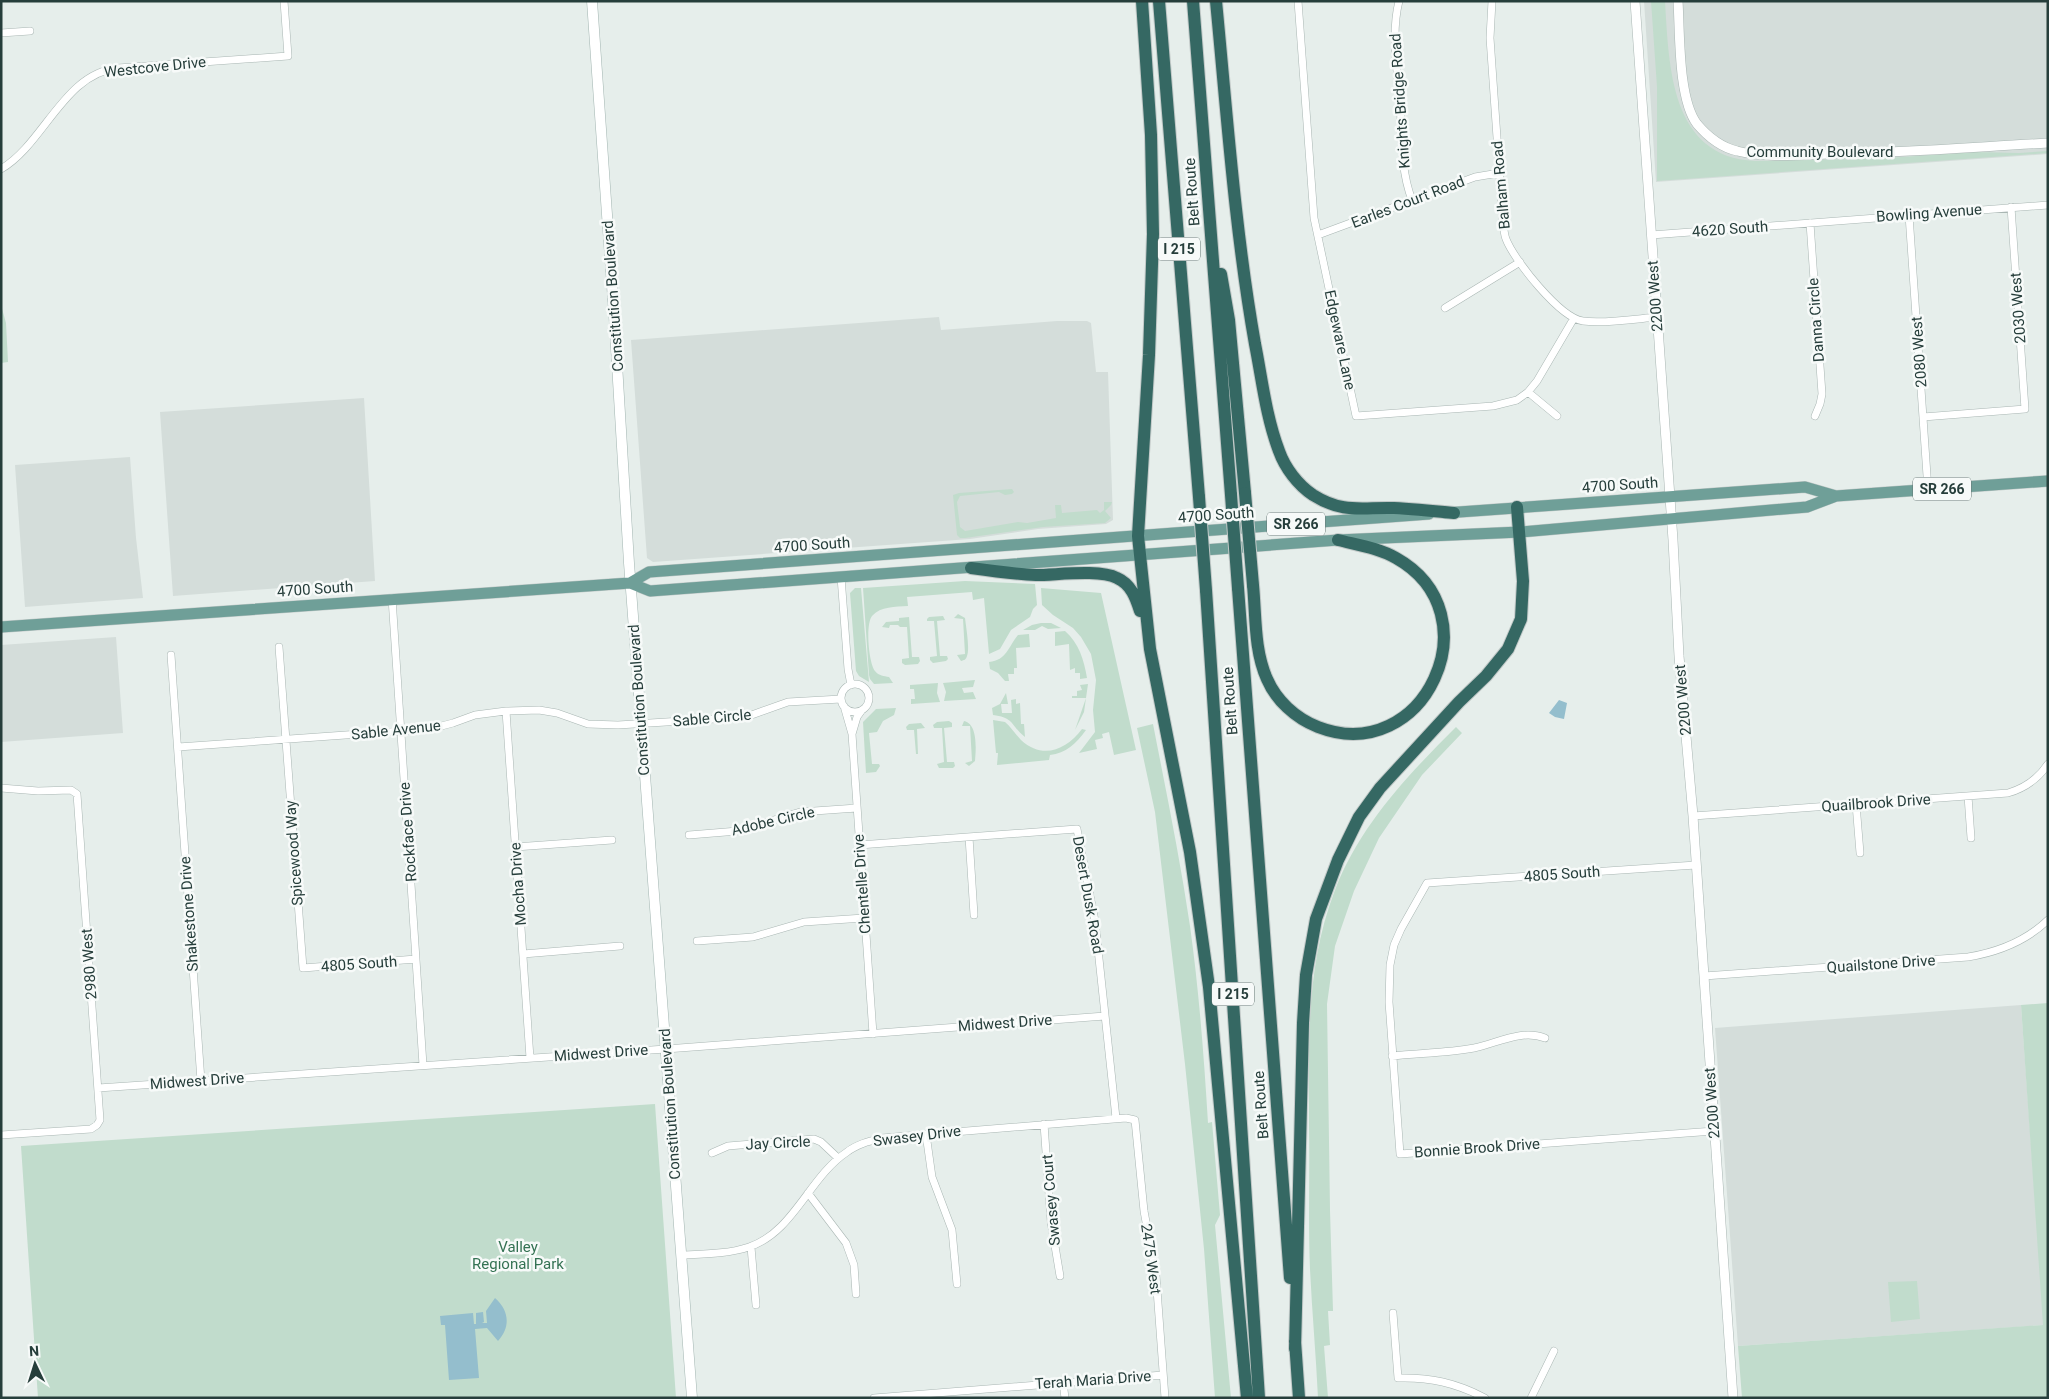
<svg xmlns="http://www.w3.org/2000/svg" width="2049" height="1399" viewBox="0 0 2049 1399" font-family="Roboto,sans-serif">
  <rect width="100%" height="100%" fill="#e6eeeb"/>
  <path fill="#d4ddda" d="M1644,1H2048V154L1656,182Z
    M939,317L941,330L1057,321H1087L1091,323L1096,372H1108L1113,520L1106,524L1038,529L970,539L653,562L647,558L631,340Z
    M364,398L375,581L173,596L160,412Z
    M130,457L136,538L143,598L25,607L15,465Z
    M116,637L123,733L1,742V645Z
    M2021,1005L2044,1325L1738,1346L1715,1028Z"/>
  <path fill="#c1dccc" d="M1651,1H1665C1669,66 1670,157 1755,161L1872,159L1975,152L2019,153L2048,151V153L1657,181V87Z
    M1,305L6,323L8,362L1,363Z
    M1012,489L1014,492L1012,494L1005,495L999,492L960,496L957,502L960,527L965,531L1018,522L1027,523L1056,518L1055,505H1061L1062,513L1097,510L1100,513L1104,510V502H1112L1111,505L1105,511L1111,518L1105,523L1043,527L965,538H960L957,535L953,495L959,493Z
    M965,581L1035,584L1037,605L1033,609L1030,617L1011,630L1000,649L989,654L984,598L973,600L972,592L907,597L908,606C895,607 881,606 872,616C865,625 869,664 875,671C879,676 884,676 889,677L893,683L874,684L870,679L869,675L863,588Z
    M855,588H861L869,682L859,676L856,671L850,593Z
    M1041,588L1101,593L1136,750L1114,755L1109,732L1102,734L1103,738L1095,740L1097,749L1079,753L1095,732L1093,710L1096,680L1091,654L1081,637L1073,628L1053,615L1042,605Z
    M958,614L965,618C966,627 970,649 967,656C966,660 964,660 961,661L957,655L965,654L963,619L954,618Z
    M943,616L945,620L937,621L940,656H947L948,659L946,661L933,663L930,660V657L937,656L934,621H927V619L929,617Z
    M909,617L912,657H919L920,661L918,664L905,665L902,663V659L909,658L907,627H900L898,625H890L889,628L882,627L886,622L899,621V618Z
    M1041,623H1051L1061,628L1048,629L1042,626L1035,630H1023L1032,625Z
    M1065,631C1079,643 1084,660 1087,678L1080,679V673H1075V668L1070,670L1069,644L1055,646V632Z
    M1029,634L1030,647L1016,648L1017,668H1014V674H1008L1009,681H1005L998,673L990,669L989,662C1007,660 1008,647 1018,635Z
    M975,680L973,687L962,688L964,693L973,692L976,699L944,701L946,692L943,683Z
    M938,683L937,693L940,702L911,704V699H915L914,689H910V685Z
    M1088,684L1084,712L1075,730L1086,698H1072V696H1077V691L1082,690L1080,685Z
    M1006,693L1008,704H1001L1002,713H1012L1011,700L1016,699V704L1020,703L1021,724H1024L1025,737C1010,725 1015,718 993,715L992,708L1000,704Z
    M896,708L894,715L883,721L877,732L869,733L872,764H879L880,766L876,772L866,773L863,722L876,709Z
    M993,720L1005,722C1011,727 1015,734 1021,740C1043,760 1066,750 1082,729L1086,730C1076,744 1066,753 1050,755L1049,760L997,765L998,753H996Z
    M949,721L952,723V727L944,728L947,762H954L955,766L953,768H939L937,764L944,762L942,728H934L933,725L937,722Z
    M964,721C978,724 976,749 975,761L969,766L965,763L972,761L970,726H962Z
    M921,723L925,728L917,729L918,754H916L914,730H907L906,727L909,724Z
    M1153,724C1166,791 1180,858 1190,926C1199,991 1204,1057 1208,1123L1212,1122L1220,1215L1215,1225L1231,1398H1215L1204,1249L1185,1064L1155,812L1137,728Z
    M1456,727L1462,733L1422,775L1379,838L1354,891L1335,946L1327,1004L1330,1210L1333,1311H1328L1330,1345L1324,1346L1328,1398H1318C1316,1355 1312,1312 1310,1269C1308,1222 1310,1173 1309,1125C1309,1044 1305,968 1335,890C1360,825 1408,775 1456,727Z
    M2048,1003V1398H1742L1738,1346L2043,1325L2021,1005Z
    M655,1104L676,1398H38L21,1146Z
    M1917,1281L1920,1319L1891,1322L1888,1282Z"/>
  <path fill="#94becd" d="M1559,700L1567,703L1564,719L1555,717L1549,713Z
    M495,1298C509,1310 511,1327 498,1341L487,1328L475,1329L479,1378L449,1380L445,1325H441L440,1316L473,1313L474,1324H476V1313L483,1312L484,1322L482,1323H487L486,1311Z"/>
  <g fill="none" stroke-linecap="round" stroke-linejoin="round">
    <defs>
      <path id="minor" d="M1298,1L1314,218L1356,416L1493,406L1517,400L1528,392L1537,381L1574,318
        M1399,1C1391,33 1397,69 1400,101C1402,134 1400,169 1412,200
        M1492,1L1490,38L1503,223C1504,228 1504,234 1506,239C1514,260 1560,318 1583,321C1604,324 1635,319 1657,317
        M1,33L30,31
        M1,169C44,144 64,73 118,68L288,56L284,1
        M1909,215L1928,490
        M1810,223L1822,394L1820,404L1815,416
        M1318,235L1475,177L1499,173
        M1651,235L2048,205
        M1445,308L1520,262
        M1528,392L1557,416
        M1923,417L2025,409L2011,207
        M841,577L848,669L851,685
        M392,598L423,1065
        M279,647L303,968L416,959
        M171,655L201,1081
        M841 698a14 14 0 1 1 28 0a14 14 0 1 1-28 0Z
        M844,706L852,734L873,1034
        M506,711L530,1058
        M852,734L857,717L862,710
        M178,747L430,729L453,723L475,715L506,711L539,710L557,713L588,724L618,725L746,717L788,702L841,699
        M1,788L38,791L71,790L77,794L100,1120L97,1125L91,1129L1,1135
        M1968,796L1971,838
        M1856,804L1860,853
        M1693,816L2008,793C2025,788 2038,779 2048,764
        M689,835L738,831L800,812L857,808
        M969,837L974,915
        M859,845L1077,829L1095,921L1116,1118
        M515,847L612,840
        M1696,865L1427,883L1401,929L1394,945L1390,965L1389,1002L1400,1154L1714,1131
        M697,941L753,937L804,922L864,918
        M523,954L620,946
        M1704,976L1968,957C1998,952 2025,942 2048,920
        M1392,1056C1419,1053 1447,1053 1474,1048C1498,1043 1521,1029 1545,1038
        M98,1088L666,1049L1105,1016
        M1044,1124L1051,1222L1060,1276
        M926,1134L932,1177L952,1230L957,1284
        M712,1153L728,1146L814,1139L821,1142L838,1158
        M808,1193L846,1243L854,1265L856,1294
        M751,1247L756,1305
        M681,1255C704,1254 728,1254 749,1247C794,1232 809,1177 847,1152C857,1144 870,1141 882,1138L1126,1118L1135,1120L1144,1211L1156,1276L1165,1398
        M1393,1313L1398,1378C1430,1377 1456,1383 1485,1398
        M1063,1382L1065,1398
        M874,1398L1163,1375
        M1531,1398L1554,1351"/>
      <path id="tertiary" d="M1635,1L1673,540L1679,656L1693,816L1733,1398
        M1678,1C1680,33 1678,99 1697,124C1708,137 1720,147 1737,151C1764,158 1800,155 1828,154C1901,153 1975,147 2048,143"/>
      <path id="secondary" d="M592,1L614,314L629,563L692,1398"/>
      <path id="primary" d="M1445,513L1805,487L1836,496
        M630,583L650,591L1338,540L1520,532L1807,507L1836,496L2048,481
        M1,627L630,583L649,572L1429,514"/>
      <path id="motorway" d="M1142,1L1151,135L1153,234L1149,355L1138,536L1150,649L1190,852L1209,987L1247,1398
        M1159,1L1199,497
        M1193,1L1231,495
        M1216,1C1227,115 1235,231 1255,344C1262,379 1266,417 1279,451C1285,468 1298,485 1313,495C1343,514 1362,507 1394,508C1414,509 1434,511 1454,513
        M1221,274L1229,320L1245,493
        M971,568C992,571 1014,574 1036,575C1057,575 1099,569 1117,578C1131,584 1136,598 1140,611
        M1253,585C1256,616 1254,650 1267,679C1276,700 1295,718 1318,727C1424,768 1496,614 1396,558C1379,548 1358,545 1338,540
        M1238,588L1290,1278
        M1206,590L1259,1398
        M1295,1341L1299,1398
        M1295,1349L1303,1023L1306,975L1316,919L1338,860L1359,817L1380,788L1459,702L1486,676L1508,649L1521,619L1523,581L1517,507"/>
    </defs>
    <use href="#minor" stroke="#a9b6b3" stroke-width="8"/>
    <use href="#tertiary" stroke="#a9b6b3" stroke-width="10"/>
    <use href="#secondary" stroke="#a2b5b1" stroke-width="11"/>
    <use href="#primary" stroke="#c2c9c8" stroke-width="12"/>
    <use href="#motorway" stroke="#c2c9c8" stroke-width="14"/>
    <use href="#minor" stroke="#fff" stroke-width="7"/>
    <use href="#tertiary" stroke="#fff" stroke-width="9"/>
    <use href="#secondary" stroke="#fff" stroke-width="10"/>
    <use href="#primary" stroke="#6f9f98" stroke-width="11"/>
    <use href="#motorway" stroke="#356863" stroke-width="12"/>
    <defs>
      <path id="motorway-bridge" d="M1245,493L1253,585
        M1231,495L1238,588
        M1199,497L1206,590"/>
    </defs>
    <use href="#motorway-bridge" stroke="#c2c9c8" stroke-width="14" stroke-linecap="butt"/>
    <use href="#motorway-bridge" stroke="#356863" stroke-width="12"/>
  </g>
  <g text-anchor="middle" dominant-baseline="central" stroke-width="5" stroke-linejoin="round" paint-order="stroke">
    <g fill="#f7faf9" stroke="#657674" stroke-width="1">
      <rect x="1158" y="237.5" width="42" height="23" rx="4"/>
      <rect x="1913" y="477.5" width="58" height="23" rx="4"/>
      <rect x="1267" y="512.5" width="58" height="23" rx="4"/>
      <rect x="1212" y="982.5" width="42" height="23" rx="4"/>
    </g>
    <g font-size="14" font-weight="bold" fill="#263e3b">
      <text x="1179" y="249">I 215</text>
      <text x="1942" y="489">SR 266</text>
      <text x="1296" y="524">SR 266</text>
      <text x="1233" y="994">I 215</text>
    </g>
    <g font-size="15" fill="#263e3b" stroke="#f7faf9">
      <text transform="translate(155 67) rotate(-6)">Westcove Drive</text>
      <text transform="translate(1400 101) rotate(-94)">Knights Bridge Road</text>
      <text x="1820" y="152">Community Boulevard</text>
      <text transform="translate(1501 185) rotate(-95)">Balham Road</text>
      <text transform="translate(1192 192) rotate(-94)">Belt Route</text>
      <text transform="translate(1408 202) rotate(-21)">Earles Court Road</text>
      <text transform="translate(1929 213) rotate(-4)">Bowling Avenue</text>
      <text transform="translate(1730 229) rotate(-4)">4620 South</text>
      <text transform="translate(613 296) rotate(-94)">Constitution Boulevard</text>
      <text transform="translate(1655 296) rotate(-94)">2200 West</text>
      <text transform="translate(2018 308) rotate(-94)">2030 West</text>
      <text transform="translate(1816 320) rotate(-94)">Danna Circle</text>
      <text transform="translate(1340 340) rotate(78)">Edgeware Lane</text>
      <text transform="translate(1919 352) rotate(-94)">2080 West</text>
      <text transform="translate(1620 485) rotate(-4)">4700 South</text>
      <text transform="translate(1216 515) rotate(-4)">4700 South</text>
      <text transform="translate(812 545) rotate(-4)">4700 South</text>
      <text transform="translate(315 589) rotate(-4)">4700 South</text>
      <text transform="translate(639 700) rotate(-94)">Constitution Boulevard</text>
      <text transform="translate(1683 700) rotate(-95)">2200 West</text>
      <text transform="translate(1230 701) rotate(-94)">Belt Route</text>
      <text transform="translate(712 718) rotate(-5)">Sable Circle</text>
      <text transform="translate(396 730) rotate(-6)">Sable Avenue</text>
      <text transform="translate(1876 803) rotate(-4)">Quailbrook Drive</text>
      <text transform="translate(773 821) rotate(-13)">Adobe Circle</text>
      <text transform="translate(408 832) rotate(-94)">Rockface Drive</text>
      <text transform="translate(294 853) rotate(-94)">Spicewood Way</text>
      <text transform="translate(1562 874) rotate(-4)">4805 South</text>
      <text transform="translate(518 884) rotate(-94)">Mocha Drive</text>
      <text transform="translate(862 884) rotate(-94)">Chentelle Drive</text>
      <text transform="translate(1088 895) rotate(80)">Desert Dusk Road</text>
      <text transform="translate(189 914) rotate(-94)">Shakestone Drive</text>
      <text transform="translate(89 964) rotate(-94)">2980 West</text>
      <text transform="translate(359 964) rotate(-4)">4805 South</text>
      <text transform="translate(1881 964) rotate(-4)">Quailstone Drive</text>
      <text transform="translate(1005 1023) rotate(-4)">Midwest Drive</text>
      <text transform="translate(601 1053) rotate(-4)">Midwest Drive</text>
      <text transform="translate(197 1081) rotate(-4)">Midwest Drive</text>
      <text transform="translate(1712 1103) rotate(-94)">2200 West</text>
      <text transform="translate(670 1104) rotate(-94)">Constitution Boulevard</text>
      <text transform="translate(1261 1105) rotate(-94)">Belt Route</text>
      <text transform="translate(917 1136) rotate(-7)">Swasey Drive</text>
      <text transform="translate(778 1143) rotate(-3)">Jay Circle</text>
      <text transform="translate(1477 1148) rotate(-4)">Bonnie Brook Drive</text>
      <text transform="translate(1051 1200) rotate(-95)">Swasey Court</text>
      <text transform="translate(1151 1259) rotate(82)">2475 West</text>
      <text transform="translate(1093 1380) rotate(-4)">Terah Maria Drive</text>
    </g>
    <g font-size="15" fill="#347253" stroke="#f7faf9">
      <text x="518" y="1247">Valley<tspan x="518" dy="17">Regional Park</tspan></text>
    </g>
  </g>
  <rect width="2049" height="1399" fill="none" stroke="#263e3b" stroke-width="5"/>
  <g transform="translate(35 1364) rotate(356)" stroke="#f7faf9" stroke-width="4" paint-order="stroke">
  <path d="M0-4L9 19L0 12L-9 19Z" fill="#263e3b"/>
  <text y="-8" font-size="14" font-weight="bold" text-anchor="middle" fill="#263e3b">N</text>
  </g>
</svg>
